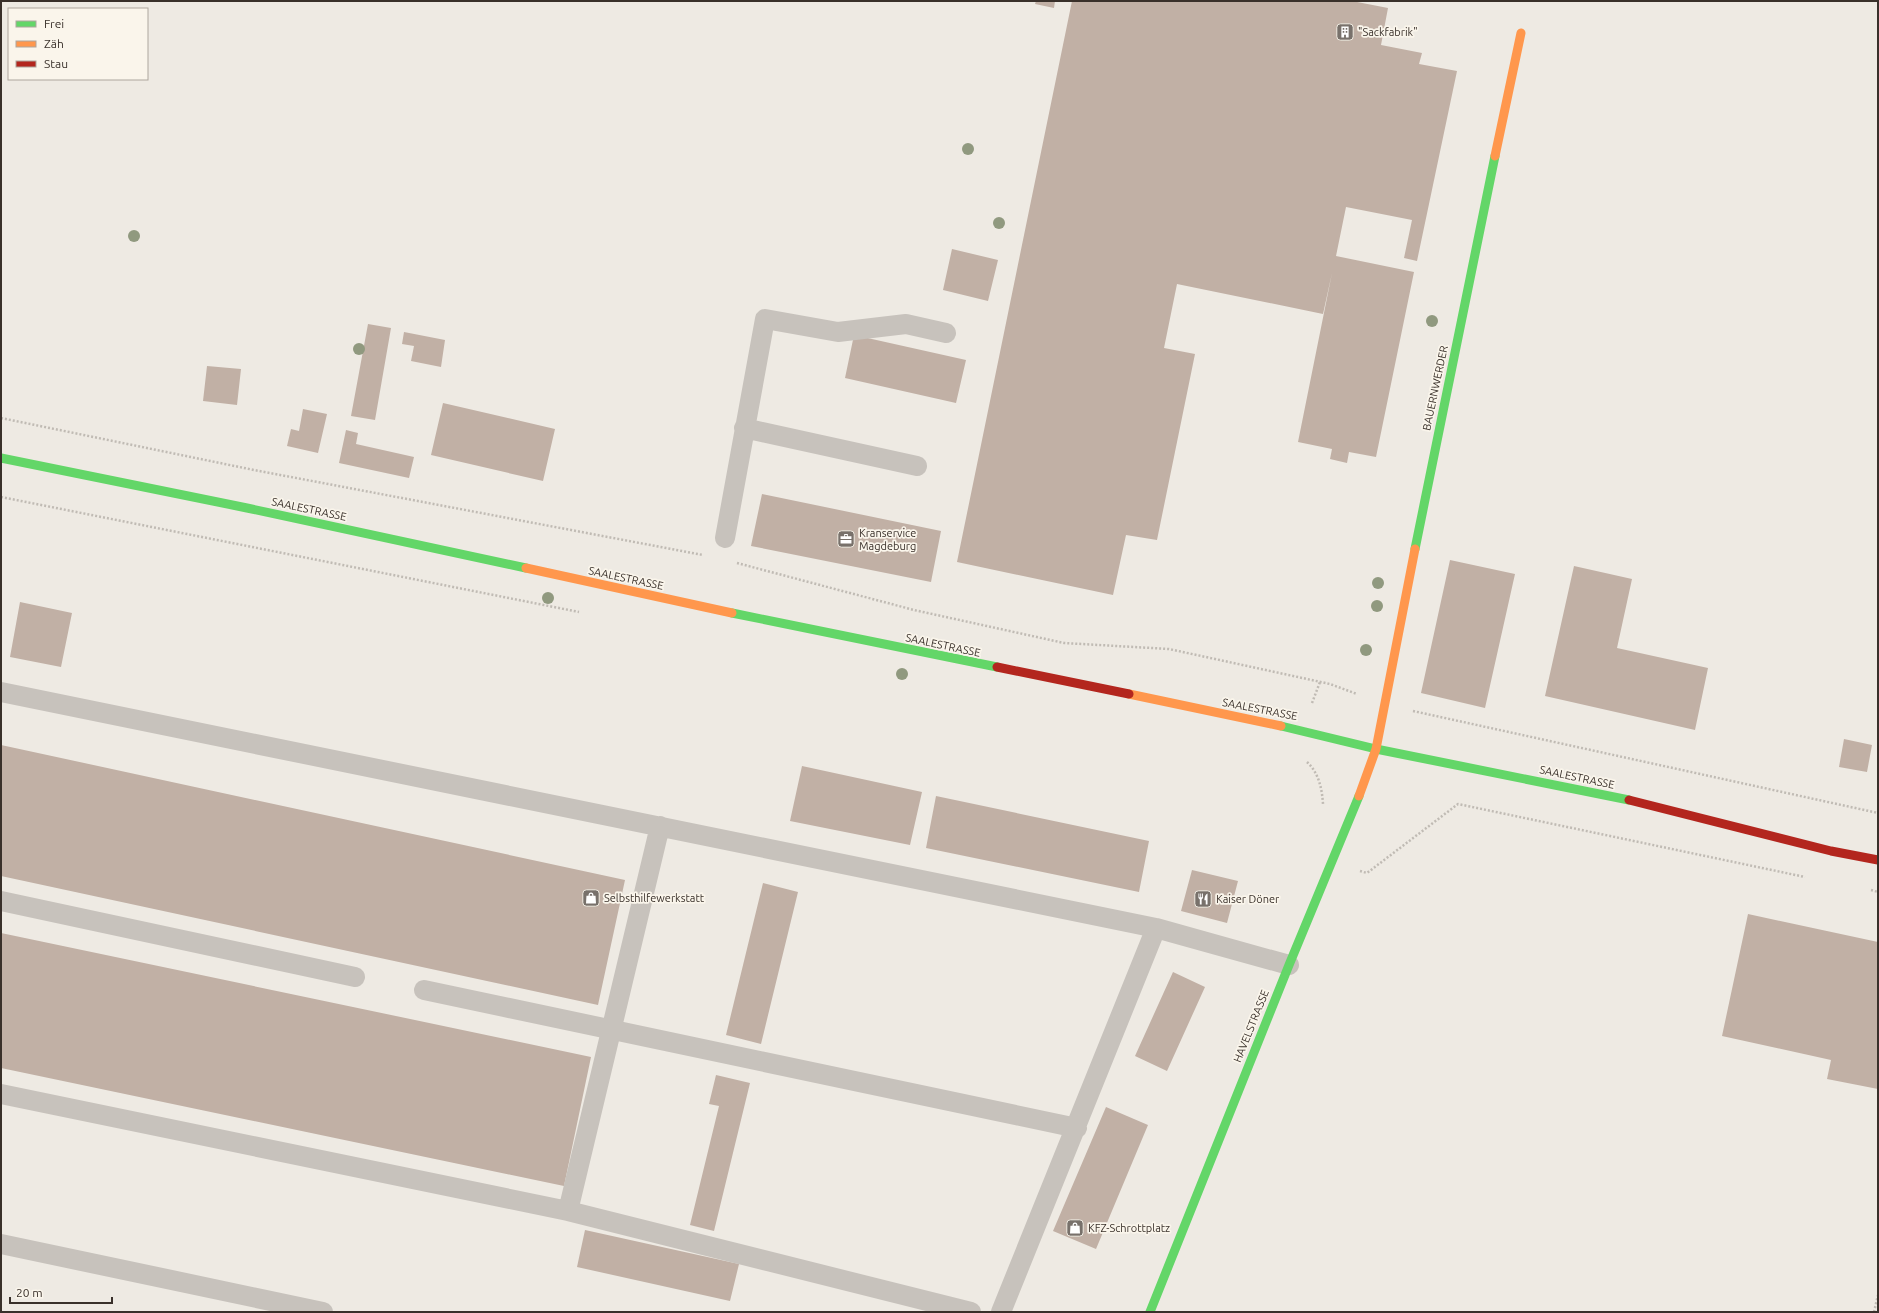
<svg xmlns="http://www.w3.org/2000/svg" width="1879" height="1313" viewBox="0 0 1879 1313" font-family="Ubuntu,sans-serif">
  <rect width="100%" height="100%" fill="#eeeae3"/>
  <path fill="#c1b0a5" d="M1036,1H1055L1054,8L1035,4Z
    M1072,1H1352L1388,8L1381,45L1422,53L1419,64L1457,71L1417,261L1404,258L1412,220L1346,207L1336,256L1414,272L1376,457L1349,452L1347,463L1330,459L1332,449L1298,442L1332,273L1323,314L1177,284L1164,348L1195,354L1157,540L1126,535L1113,595L957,562Z
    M952,249L998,260L988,301L943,290Z
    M368,324L391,328L375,420L351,416Z
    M404,332L445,340L441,367L411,361L414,346L402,344Z
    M854,335L966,360L956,403L845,378Z
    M207,366L241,369L237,405L203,401Z
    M443,403L555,429L543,481L431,455Z
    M303,409L327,414L318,453L287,446L291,429L299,431Z
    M346,430L358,433L356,444L414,457L409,478L339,463Z
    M762,494L941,531L931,582L751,546Z
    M1450,560L1515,574L1485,708L1421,693Z
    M1574,566L1632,579L1617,648L1708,668L1695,730L1545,696Z
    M20,602L72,613L61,667L10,657Z
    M1844,739L1872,745L1867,772L1839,767Z
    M1,745L625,880L598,1005L1,876Z
    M802,766L922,792L910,845L790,821Z
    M936,796L1149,841L1139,892L926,848Z
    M1192,870L1238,881L1227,923L1181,911Z
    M763,883L798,892L761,1044L726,1035Z
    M1748,914L1878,942V1089L1827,1079L1831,1060L1722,1036Z
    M1,933L591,1057L564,1186L1,1068Z
    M1173,972L1205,987L1167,1071L1135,1056Z
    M716,1075L750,1083L714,1231L690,1225L719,1106L709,1104Z
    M1106,1107L1148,1125L1096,1249L1053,1231Z
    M585,1230L739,1264L730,1301L577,1267Z"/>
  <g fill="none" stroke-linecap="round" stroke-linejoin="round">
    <path stroke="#c0bbb4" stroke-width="2.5" stroke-dasharray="2 2" stroke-linecap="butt" d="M1,418L254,470L703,555
      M1,497L579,612
      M737,563L914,610L1064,643L1169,649L1330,684L1357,694
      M1312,703L1320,682
      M1413,711L1878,813
      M1307,762C1319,773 1322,789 1323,804
      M1360,871L1367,873L1458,804L1805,877
      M1871,890L1878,892
      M1874,1312L1878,1295"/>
    <path stroke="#c7c2bc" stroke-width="20" d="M744,428L917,466
      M725,538L765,319L838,332L906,324L946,333
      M1,692L1156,928L1289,965
      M1,901L355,977
      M424,990L1077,1128
      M1,1094L568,1211L971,1312
      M568,1211L660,826
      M1,1244L323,1312
      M1001,1312L1156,928"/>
    <path stroke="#63d668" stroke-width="9" d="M1,458L247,508L526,568
      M1415,549L1495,156
      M732,613L997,667
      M1281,726L1376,749L1629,800
      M1150,1312L1289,965L1359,796"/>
    <path stroke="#ff974d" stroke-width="9" d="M1495,156L1521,33
      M526,568L732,613
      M1129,694L1281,726
      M1359,796L1376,749L1415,549"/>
    <path stroke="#b3261e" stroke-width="9" d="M997,667L1129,694
      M1629,800L1831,851L1878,860"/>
  </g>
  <g fill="#90997f">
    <circle cx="968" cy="149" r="6"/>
    <circle cx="999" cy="223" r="6"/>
    <circle cx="134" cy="236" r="6"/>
    <circle cx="1432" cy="321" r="6"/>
    <circle cx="359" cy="349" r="6"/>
    <circle cx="1378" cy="583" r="6"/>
    <circle cx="548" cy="598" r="6"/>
    <circle cx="1377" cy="606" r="6"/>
    <circle cx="1366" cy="650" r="6"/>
    <circle cx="902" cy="674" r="6"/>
  </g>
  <defs>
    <symbol id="building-square" viewBox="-11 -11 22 22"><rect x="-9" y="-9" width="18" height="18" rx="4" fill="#78716b" stroke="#faf5eb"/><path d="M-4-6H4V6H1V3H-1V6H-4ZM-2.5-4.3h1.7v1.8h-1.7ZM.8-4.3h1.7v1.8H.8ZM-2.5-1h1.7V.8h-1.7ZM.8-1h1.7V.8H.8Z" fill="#fff"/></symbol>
    <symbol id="office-square" viewBox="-11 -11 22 22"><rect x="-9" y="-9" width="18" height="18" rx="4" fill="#78716b" stroke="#faf5eb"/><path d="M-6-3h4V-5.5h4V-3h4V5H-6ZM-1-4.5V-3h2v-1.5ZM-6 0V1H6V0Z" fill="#fff"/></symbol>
    <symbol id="shop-square" viewBox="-11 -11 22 22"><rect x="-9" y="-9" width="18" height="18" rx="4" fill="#78716b" stroke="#faf5eb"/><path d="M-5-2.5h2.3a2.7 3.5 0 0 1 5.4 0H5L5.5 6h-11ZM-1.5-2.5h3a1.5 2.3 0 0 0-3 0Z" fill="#fff"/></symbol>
    <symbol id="restaurant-square" viewBox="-11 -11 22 22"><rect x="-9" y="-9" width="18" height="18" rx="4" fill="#78716b" stroke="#faf5eb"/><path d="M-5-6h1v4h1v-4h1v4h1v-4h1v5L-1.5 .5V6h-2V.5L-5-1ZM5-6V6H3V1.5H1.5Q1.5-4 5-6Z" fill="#fff"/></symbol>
  </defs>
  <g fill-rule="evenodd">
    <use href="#building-square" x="1335" y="22" width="20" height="20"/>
    <use href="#office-square" x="836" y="529" width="20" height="20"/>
    <use href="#shop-square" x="581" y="888" width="20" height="20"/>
    <use href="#restaurant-square" x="1193" y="889" width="20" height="20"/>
    <use href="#shop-square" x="1065" y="1218" width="20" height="20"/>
  </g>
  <g text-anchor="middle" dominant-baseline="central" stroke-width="3.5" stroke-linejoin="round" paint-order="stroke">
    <g font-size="11" fill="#39302a" stroke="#faf5eb" text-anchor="start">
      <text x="1358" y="32">"Sackfabrik"</text>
      <text x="859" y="533">Kranservice<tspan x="859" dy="13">Magdeburg</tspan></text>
      <text x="604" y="898">Selbsthilfewerkstatt</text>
      <text x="1216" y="899">Kaiser Döner</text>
      <text x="1088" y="1228">KFZ-Schrottplatz</text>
    </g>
    <g font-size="11" fill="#39302a" stroke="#faf5eb">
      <text transform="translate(1435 388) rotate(-78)">BAUERNWERDER</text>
      <text transform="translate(309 509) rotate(12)">SAALESTRASSE</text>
      <text transform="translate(626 578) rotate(12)">SAALESTRASSE</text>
      <text transform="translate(943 645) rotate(12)">SAALESTRASSE</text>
      <text transform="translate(1260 709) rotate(11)">SAALESTRASSE</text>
      <text transform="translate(1577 777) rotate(12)">SAALESTRASSE</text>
      <text transform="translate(1251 1026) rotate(-68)">HAVELSTRASSE</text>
    </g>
  </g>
  <rect width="1879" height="1313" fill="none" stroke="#39302a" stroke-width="4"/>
  <rect x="8" y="8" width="140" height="72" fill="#faf5eb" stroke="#ada69e"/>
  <rect x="16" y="21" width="20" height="6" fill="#63d668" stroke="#ada69e"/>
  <text x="44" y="28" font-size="12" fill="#39302a">Frei</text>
  <rect x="16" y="41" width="20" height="6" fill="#ff974d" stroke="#ada69e"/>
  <text x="44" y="48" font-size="12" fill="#39302a">Zäh</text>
  <rect x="16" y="61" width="20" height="6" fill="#b3261e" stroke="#ada69e"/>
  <text x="44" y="68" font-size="12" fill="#39302a">Stau</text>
  <path d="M10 1297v6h102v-6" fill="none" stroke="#39302a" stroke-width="2"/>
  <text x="16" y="1297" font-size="12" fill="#39302a" stroke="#faf5eb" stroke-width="3" paint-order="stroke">20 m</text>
</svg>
